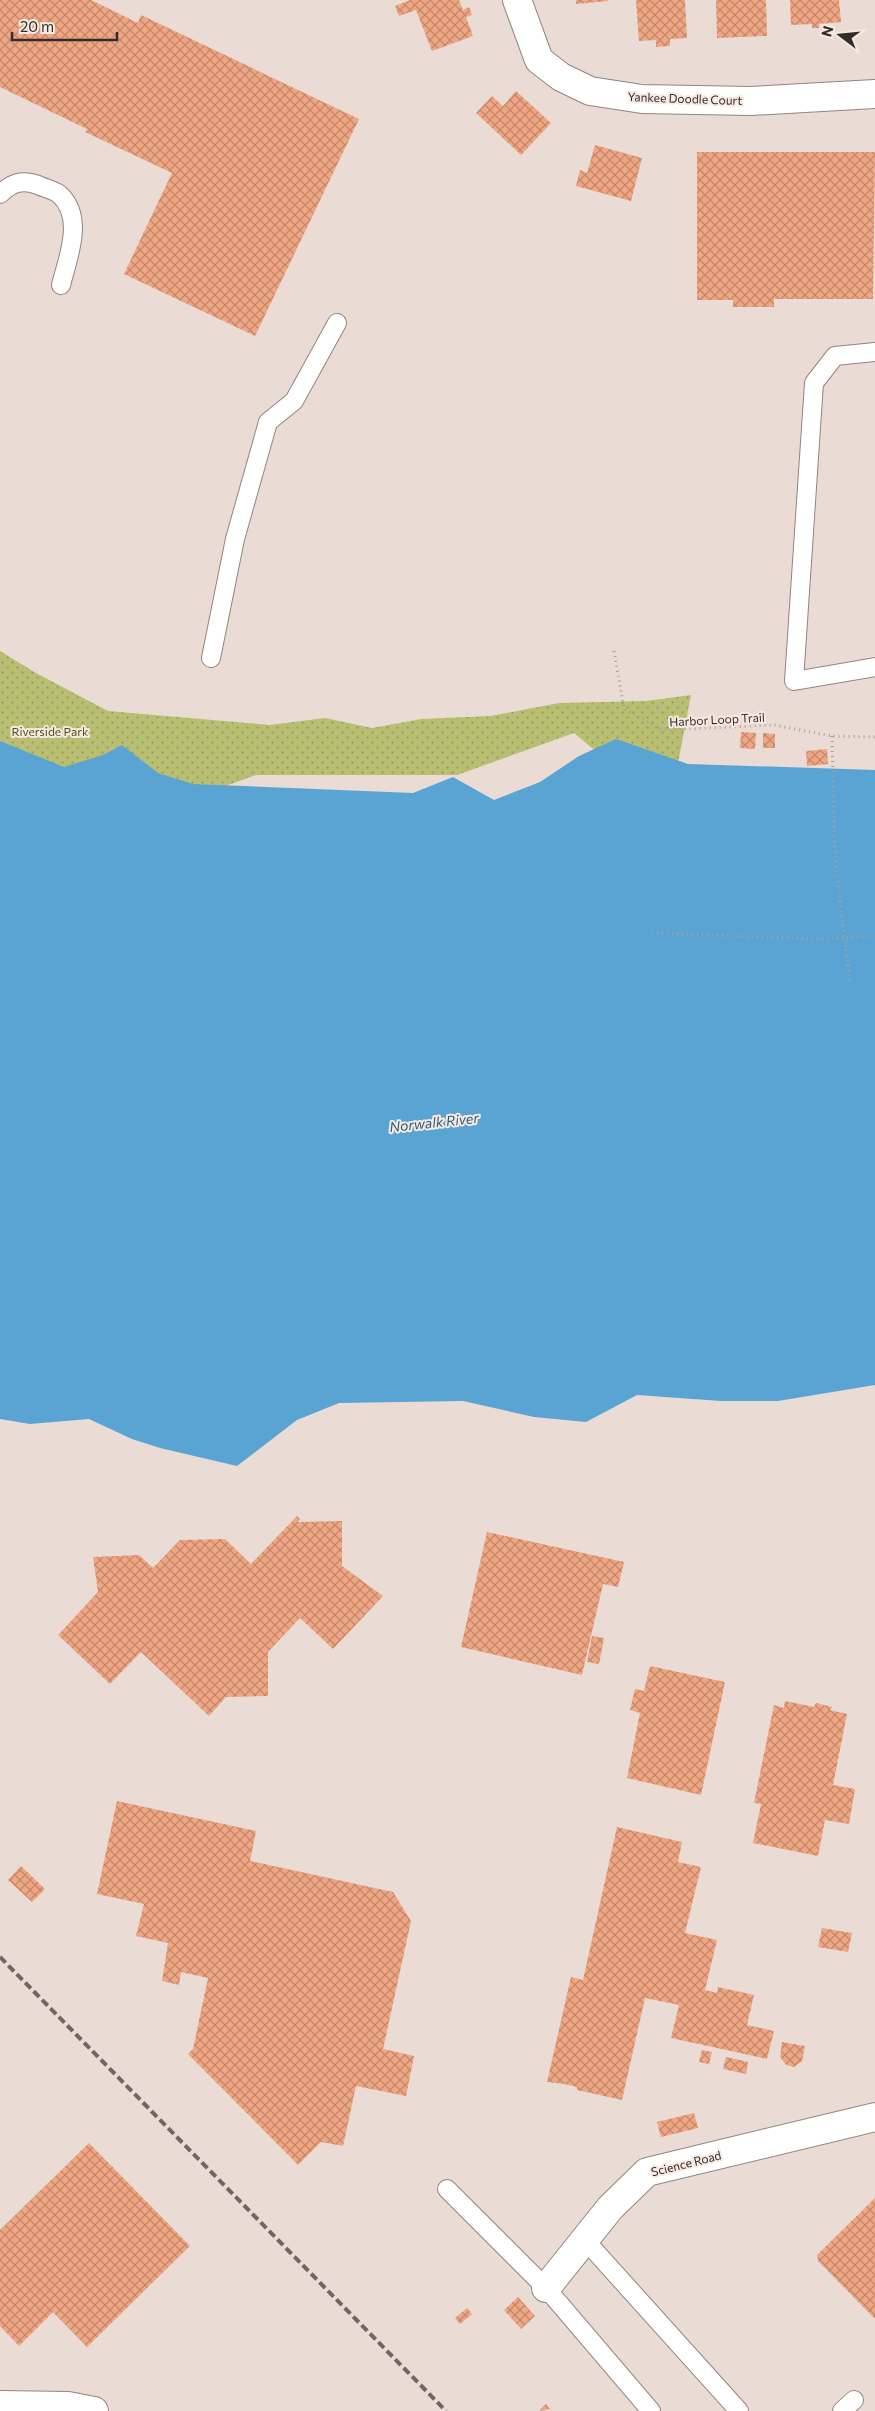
<svg xmlns="http://www.w3.org/2000/svg" width="875" height="2411" viewBox="0 0 875 2411" font-family="Commissioner,sans-serif">
  <defs>
    <pattern id="grass-dots" width="8" height="8" patternUnits="userSpaceOnUse" patternTransform="scale(1.25)"><rect width="8" height="8" fill="#b9bf72"/><path d="M2 2h.1M6 6h.1" fill="none" stroke="#979c5e" stroke-width="1.8" stroke-linecap="round"/></pattern>
    <pattern id="building-cross-hatch" width="8" height="8" patternUnits="userSpaceOnUse" patternTransform="scale(1.25)"><rect width="8" height="8" fill="#f0a682"/><path d="M0 0l8 8M0 8l8-8" fill="none" stroke="#c3886b"/></pattern>
  </defs>
  <rect width="100%" height="100%" fill="#eadcd5"/>
  <path fill="url(#grass-dots)" d="M0,651L36,673L108,711L270,725L325,718L372,728L421,719L491,716L559,703L646,701L691,695L676,774L620,765L592,748L574,733L457,775H256L178,803L0,761Z"/>
  <path fill="#5aa4d3" d="M616,739L688,764L875,770V1385L778,1401H721L637,1395L586,1422L534,1417L463,1401L339,1403L297,1420L237,1466L160,1448L132,1439L89,1419L30,1424L0,1419V741L64,767L103,755L122,745L158,773L193,784L413,793L453,777L494,800L540,782L579,756Z"/>
  <path fill="url(#building-cross-hatch)" d="M0,0H91L138,23L141,15L359,119L255,336L124,274L172,173L85,132L87,129L0,87Z
    M410,0H459L463,10L469,7L472,15L466,17L473,36L432,51L416,10L399,16L395,6Z
    M576,0H608V1L576,4Z
    M636,0H685L687,38L670,39V46L656,47V40L639,41Z
    M716,0H766L767,36L717,38Z
    M790,0H839L841,22L819,24V28H812V24L791,25Z
    M516,91L551,123L521,155L476,113L492,96L503,106Z
    M595,145L642,158L631,201L576,186L580,170L587,173Z
    M697,152H875L873,299H774V307H733V300H697Z
    M741,732L756,733L755,749L740,748Z
    M763,733L775,734V748H763Z
    M827,749L828,764L807,766L806,751Z
    M297,1516L300,1519L298,1522L342,1521V1566L383,1596L333,1649L300,1618L268,1652V1696L226,1697L209,1716L141,1652L110,1684L58,1635L98,1592L93,1557L139,1555L153,1568L180,1540L225,1539L251,1564Z
    M487,1532L624,1562L618,1587L603,1584L582,1675L461,1647Z
    M592,1636L604,1638L599,1664L587,1662Z
    M650,1666L725,1682L701,1795L627,1778L640,1713L630,1710L635,1689L644,1691Z
    M785,1701L814,1707L816,1703L832,1707L830,1710L847,1714L833,1785L855,1789L849,1824L825,1820L818,1856L753,1843L761,1804L754,1803L774,1705L784,1708Z
    M117,1801L256,1831L250,1861L393,1892L411,1921L383,2049L414,2056L406,2096L356,2086L343,2146L321,2142L298,2165L188,2054L193,2049L208,1978L181,1972L179,1985L162,1981L168,1943L136,1936L144,1904L97,1894Z
    M617,1827L682,1842L678,1862L701,1867L685,1933L717,1940L705,1990L717,1993L718,1987L754,1995L747,2025L774,2031L767,2059L671,2038L679,2005L645,1998L622,2100L577,2090V2087L564,2084L547,2082L571,1977L583,1980Z
    M21,1866L45,1889L32,1902L8,1880Z
    M822,1928L852,1933L848,1952L818,1947Z
    M782,2042L805,2046L802,2061L794,2067L786,2065L780,2057Z
    M702,2050L712,2052L709,2064L699,2062Z
    M726,2057L748,2062L746,2074L723,2069Z
    M694,2113L698,2128L661,2137L657,2122Z
    M89,2143L190,2246L87,2347L53,2312L19,2346L0,2326V2230Z
    M875,2198V2319L818,2261L817,2255Z
    M518,2297L535,2316L521,2329L504,2310Z
    M467,2308L472,2314L460,2324L455,2318Z
    M546,2404L550,2409L541,2411L540,2410Z"/>
  <g fill="none" stroke-linecap="round" stroke-linejoin="round">
    <defs>
      <path id="lane" d="M0,194C12,183 21,179 38,185C44,188 54,190 59,194C85,217 68,257 61,285
        M875,352L835,356L814,383L794,681L875,667
        M211,658L235,539L268,422L294,401L337,323
        M447,2189L546,2288L651,2411
        M585,2240L739,2411
        M842,2411L854,2400"/>
      <path id="street" d="M517,0L539,60L561,77L590,91L642,99L751,101L875,94
        M546,2288L610,2208L647,2172L875,2117
        M0,2405L68,2406L94,2411"/>
    </defs>
    <use href="#lane" stroke="#92857f" stroke-width="20"/>
    <use href="#street" stroke="#92857f" stroke-width="30"/>
    <path stroke="#aa9f9a" stroke-width="3" stroke-dasharray="1 4" stroke-linecap="butt" d="M614,651L624,709L662,730L774,725L832,736L875,737
      M832,736L835,856L850,983
      M652,933L816,939L875,936"/>
    <use href="#lane" stroke="#fff" stroke-width="18"/>
    <use href="#street" stroke="#fff" stroke-width="28"/>
    <path stroke="#6f6763" stroke-width="4" stroke-dasharray="8 4" stroke-linecap="butt" d="M0,1957L446,2411"/>
  </g>
  <g text-anchor="middle" dominant-baseline="central" stroke-width="4" stroke-linejoin="round" paint-order="stroke">
    <g font-size="12" fill="#322d2a" stroke="#f7e9e2">
      <text transform="translate(685 98) rotate(2)">Yankee Doodle Court</text>
      <text transform="translate(717 719) rotate(-3)">Harbor Loop Trail</text>
      <text transform="translate(686 2163) rotate(-14)">Science Road</text>
    </g>
    <g font-size="12" fill="#4f5319" stroke="#f7e9e2">
      <text x="50" y="731">Riverside Park</text>
    </g>
    <g font-size="14" font-style="italic" fill="#265d7e" stroke="#f7e9e2">
      <text transform="translate(434 1122) rotate(-6)">Norwalk River</text>
    </g>
  </g>
  <g transform="translate(840 35) rotate(286)" stroke="#f7e9e2" stroke-width="4" paint-order="stroke">
  <path d="M0-4L9 19L0 12L-9 19Z" fill="#322d2a"/>
  <text y="-8" font-size="14" font-weight="bold" text-anchor="middle" fill="#322d2a">N</text>
  </g>
  <path d="M12 32v8h105v-8" fill="none" stroke="#322d2a" stroke-width="2.5"/>
  <text x="20" y="32" font-size="15" fill="#322d2a" stroke="#f7e9e2" stroke-width="4" paint-order="stroke">20 m</text>
</svg>
